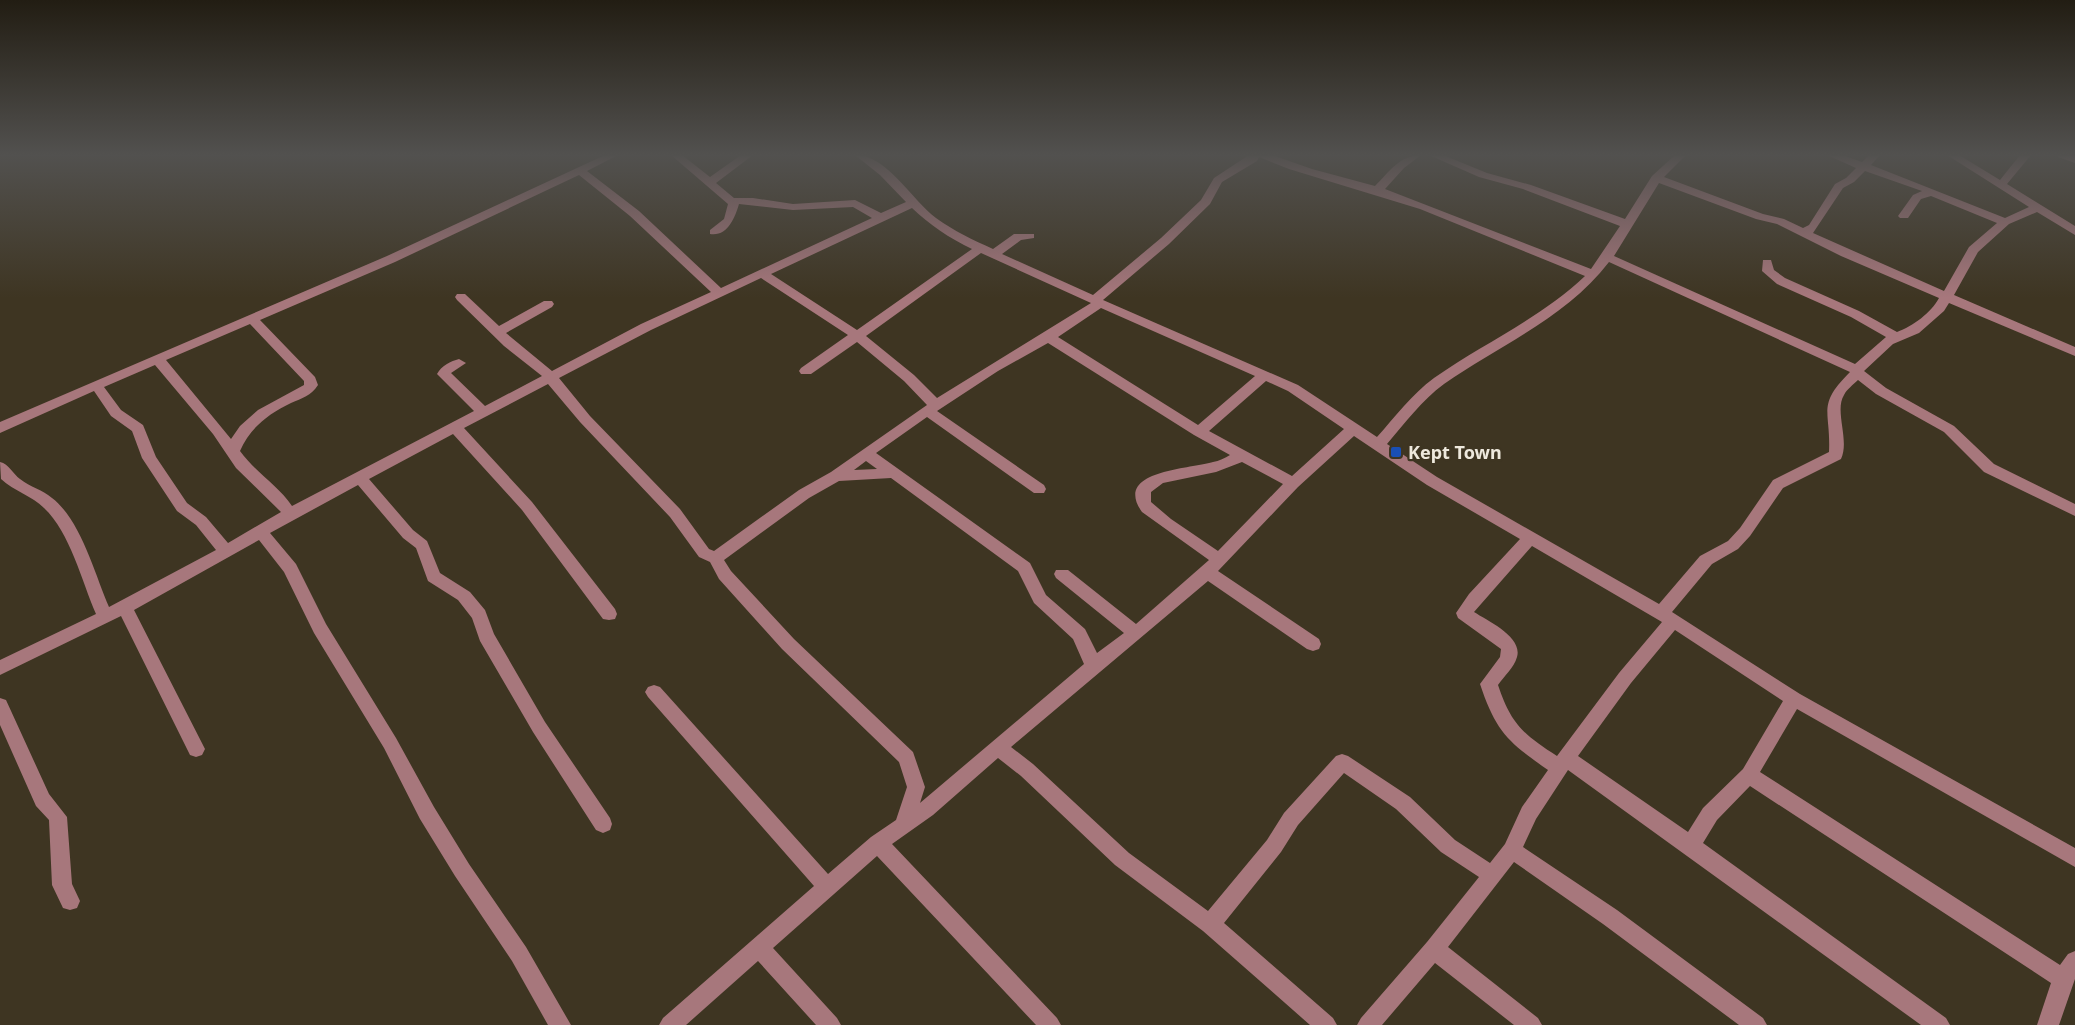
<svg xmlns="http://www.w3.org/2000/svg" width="2075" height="1025" viewBox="0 0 2075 1025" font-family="'Noto Sans',sans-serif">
  <rect width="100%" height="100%" fill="#3e3522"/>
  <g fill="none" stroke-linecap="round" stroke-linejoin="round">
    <path fill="#a7777c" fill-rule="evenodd" d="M605,155H618L587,171L639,211L721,288L872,218L853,207L793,210L739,204C735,218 727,237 710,234V230L724,219L728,204L671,155H682L710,177L741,155H753L716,183L734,198H753L793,204L855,200L881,213L906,202L880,175L855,155C885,153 913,201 936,218C954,231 973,240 993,249L1014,234H1034V238L1021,240L1002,254L1093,295L1161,238L1201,200L1214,178L1249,155H1272L1312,169L1375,186C1389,172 1400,155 1421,155L1404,168L1385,189L1591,269L1620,226L1523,189L1479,177L1429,155H1443L1487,173L1531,185L1625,219L1652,176L1675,155H1686L1664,177L1763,214L1784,219L1803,228L1809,225L1835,184L1846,178L1856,168L1827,155H1842L1862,162L1869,155H1880L1871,165L2005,218L2029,207L1947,155H1959L2000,180L2020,155H2031L2007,184L2075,226V235L2037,212L2009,224L1978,252L1954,295L2075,347V356L1949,303L1944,311L1919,333L1893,344L1864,371L1886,388L1954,426L1994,464L2075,504V516L1984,472L1944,432L1876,394L1858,380C1853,385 1847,389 1844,395C1834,411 1850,440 1841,459L1783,488L1750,536L1738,549L1712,564L1672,612L1800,694L2075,848V867L1797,709L1760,772L2060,965L2068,954L2075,951V979L2059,1025H2037L2051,983L1750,786L1717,820L1703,843L1946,1018L1950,1025H1921L1568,770L1536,819L1523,847L1617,910L1763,1018L1767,1025H1739L1603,924L1514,862L1448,947L1538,1018L1542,1025H1514L1435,963L1382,1025H1357L1361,1018L1427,942L1479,877L1441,852L1396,809L1344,773L1298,825L1281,852L1224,923L1333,1018L1337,1025H1310L1203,931L1115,865L1021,776L998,758L933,815L892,844L1057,1018L1061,1025H1036L877,856L773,948L837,1018L841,1025H816L758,961L686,1025H659L663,1018L814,886L648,697L645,692L648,687L654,685L660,687L828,874L871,837L896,820L907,787L899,762L782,649L719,579L710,562L699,557L670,517L580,422L548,384L464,428L532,502L615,609L617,614L615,619L609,620L603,619L522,510L453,434L369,479L413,530L427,541L440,573L470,592L485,610L494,634L545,722L610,818L612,824L610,830L603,833L596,830L533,732L480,641L472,618L458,600L428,581L416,548L403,538L358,485L270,533L296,564L326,624L396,738L434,807L469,864L526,947L571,1025H548L512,961L455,876L420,819L384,748L314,633L284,572L259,540L134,610L205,749L202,755L196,757L190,755L121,616L0,675V660L96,614C82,582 70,532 44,508C32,496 14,491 1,479L0,462C9,464 13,474 20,479C30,487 43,490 52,498C81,520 95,575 109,607L216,550L196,525L177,511L142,458L132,431L111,416L94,391L0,433V422L387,256ZM1259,157L1289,169L1420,209L1585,276C1541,318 1484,343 1434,378C1412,394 1395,417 1377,437L1298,385L1103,300L1169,244L1210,204L1222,182L1257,161ZM1865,171L1922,191L1913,195L1898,216L1900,218H1908L1921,199L1931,196L1997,223L1969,247L1944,291L1813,233L1843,188L1854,182ZM579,175L630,216L711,292L641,324L552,371L506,333L552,307L554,304L552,301H544L499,326L465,294H457L455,297L457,300L504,346L542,376L485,406L451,373L466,363L459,359C451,361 441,366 437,374L474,411L292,506C278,485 255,472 240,451C250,428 268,414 291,403C302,398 311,396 318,385L315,377L260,320L395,262ZM1659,183L1756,219L1777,224L1841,256L1939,298C1931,313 1913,326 1897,332L1859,311L1785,278L1774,270L1771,260H1763L1762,271L1777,284L1851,317L1886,337L1855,364L1614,256ZM912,208C930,225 949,238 972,249L857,330L771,274ZM981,253L1091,303L937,398L914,375L866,336ZM1609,262L1850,372C1816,406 1831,410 1829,452L1773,480L1740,528L1728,541L1700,556L1659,604L1437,477L1387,444C1405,423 1422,400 1444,384C1500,345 1566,318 1609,262ZM761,278L848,335L801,368L799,371L801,374H811L857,342L904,381L927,405L831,472L799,490L714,551L709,549L680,509L590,416L559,378L651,330ZM1101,308L1255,376L1198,425L1058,337ZM250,324L304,381V385L258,410L240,426L231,439L166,360ZM1048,343L1194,435L1230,455C1225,458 1219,461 1213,462C1191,469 1112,470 1142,512L1209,560L1136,624L1068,570H1056L1054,574L1056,578L1124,633L1097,653L1085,629L1046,595L1030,563L876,453L927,417L1034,493H1044L1046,489L1044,485L937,411L998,371ZM155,365L213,434L236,468L281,512L228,543L206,517L187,503L156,457L143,425L121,410L104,387ZM1266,381L1288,391L1344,429L1292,476L1209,431ZM1354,436L1427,485L1520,539L1469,594L1456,613L1458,618L1501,649L1500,657L1480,684C1496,732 1508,742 1548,770L1522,807L1505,844L1490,863L1455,840L1410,797L1348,756L1342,754L1336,756L1284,813L1267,840L1208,911L1129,853L1033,764L1011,747L1208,581L1307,649L1313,651L1319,649L1321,644L1319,639L1218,571L1298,487ZM866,461L877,469L854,470ZM1242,462L1283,484L1218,551L1171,519L1151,502V492L1163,483L1216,472ZM891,478L1018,571L1034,603L1073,639L1084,664L920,803L925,787L913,752L794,639L731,571L724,560L809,498L839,481ZM1532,546L1662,622L1619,673L1557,756C1523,734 1511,724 1498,685C1504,676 1514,668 1517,657C1523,637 1488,621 1474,612ZM1675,630L1783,701L1743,769L1703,808L1688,832L1578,756L1631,683Z
      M2057,155L2075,156V163L2058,157Z
      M0,698L6,700L49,794L67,817L72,884L80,901L77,908L70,910L63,908L52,885L49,820L36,806L0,725Z"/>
  </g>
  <linearGradient id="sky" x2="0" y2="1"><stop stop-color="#221d13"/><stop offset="0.52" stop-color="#52514f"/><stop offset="1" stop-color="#52514f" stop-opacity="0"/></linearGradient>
  <rect width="2075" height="298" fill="url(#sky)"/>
  <rect fill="#1a4fb4" stroke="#3e3522" stroke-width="2" x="1390" y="446" width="12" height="12" rx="3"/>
  <g text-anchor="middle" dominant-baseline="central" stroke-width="4.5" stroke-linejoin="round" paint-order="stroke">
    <g font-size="18" font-weight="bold" fill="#eee9dd" stroke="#3e3522" text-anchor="start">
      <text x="1408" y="452">Kept Town</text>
    </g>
  </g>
</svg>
